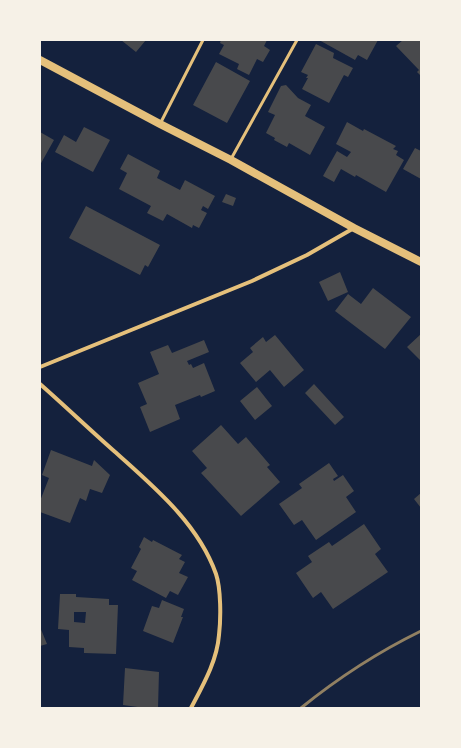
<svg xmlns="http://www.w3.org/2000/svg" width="461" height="748" viewBox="0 0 461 748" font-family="Montserrat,sans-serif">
  <rect width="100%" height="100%" fill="#14213d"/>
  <path fill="#48494c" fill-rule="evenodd" d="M121,40H146L136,52Z
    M221,40H267L264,46L270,50L263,62L257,59L249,75L237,69L239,64L219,54L224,45L220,43Z
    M319,40H378L367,60L358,55L355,60Z
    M403,40H421V76L417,72L419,70L396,46Z
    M316,44L334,53L333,58L353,68L348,77L344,75L329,103L302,89L308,78H306L308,75L301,72Z
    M216,62L250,81L227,123L193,105Z
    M286,85L298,98L311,105L305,116L325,127L310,155L289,143L287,147L274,140L275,138L266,133L275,115L268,112L281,86Z
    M347,122L363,131L364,129L396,146L393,149L398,151L396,155L404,160L386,192L356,175L355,177L341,169L334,182L323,176L337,151L347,157L351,152L336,144Z
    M84,127L110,140L93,172L55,152L64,135L76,142Z
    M40,132L54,140L40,165Z
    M415,148L421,151V179L403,169Z
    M128,154L160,171L157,178L180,190L185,180L215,196L208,209L203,206L201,210L207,213L199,228L193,225L192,228L167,214L163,221L147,213L151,206L119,189L127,173L120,169Z
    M226,194L236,198L233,206L222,202Z
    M86,206L160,245L148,267L145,265L140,275L69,238Z
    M340,272L348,292L328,301L319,282Z
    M373,288L411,317L385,349L335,311L348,294L361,304Z
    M421,334V361L407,347Z
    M275,335L304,370L284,387L270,370L256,382L240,363L253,352L250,348L263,337L266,342Z
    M204,340L209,352L187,361L189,365L191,364L193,368L204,363L215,391L201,397L200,395L175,405L180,419L150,432L140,407L147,404L138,383L159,374L150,352L168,345L172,353Z
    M314,384L344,417L335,425L305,393Z
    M257,387L272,406L255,420L240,401Z
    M221,425L238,444L246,437L270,465L267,467L280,482L241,516L201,473L207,468L192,451Z
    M51,450L92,466L94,460L110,475L102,493L90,489L86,501L80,498L70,523L40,512V501L49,478L42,475Z
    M329,463L338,476L333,479L334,481L343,475L354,491L346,497L356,512L316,540L302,520L294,525L279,504L302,488L299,484Z
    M421,493V508L414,499Z
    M364,524L381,549L375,554L388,572L333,609L321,592L313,598L296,573L312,562L308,556L329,542L332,546Z
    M144,537L152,542L153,540L182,555L179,559L185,562L179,573L188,577L178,595L170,591L166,598L132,580L137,571L131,568L141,549L139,547Z
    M60,594H76V597L109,599V605H118L116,654L84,653V648L69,647V630L58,629ZM74,612H86L85,623L74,622Z
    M162,600L184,609L181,617H183L173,643L143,631L152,606L159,608Z
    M40,627L47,644L40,646Z
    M125,668L159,672L158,708H145L123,705Z"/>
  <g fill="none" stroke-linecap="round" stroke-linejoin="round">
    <path stroke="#e5c07b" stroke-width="3" d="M160,124L203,40
      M231,159L297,40"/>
    <path stroke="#e5c07b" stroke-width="4" d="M40,367L252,281L307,255L354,228
      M40,384C65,406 89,429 114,451C153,486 198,523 216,574C221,589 221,618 219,635C217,661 203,685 191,708"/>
    <path stroke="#e5c07b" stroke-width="8" d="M40,60L160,124L231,160L354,228L421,262"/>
    <path stroke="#918062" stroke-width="3" d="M301,708C338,678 378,652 421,631"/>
  </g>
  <rect width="461" height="748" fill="none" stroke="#f6f1e7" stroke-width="82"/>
</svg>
